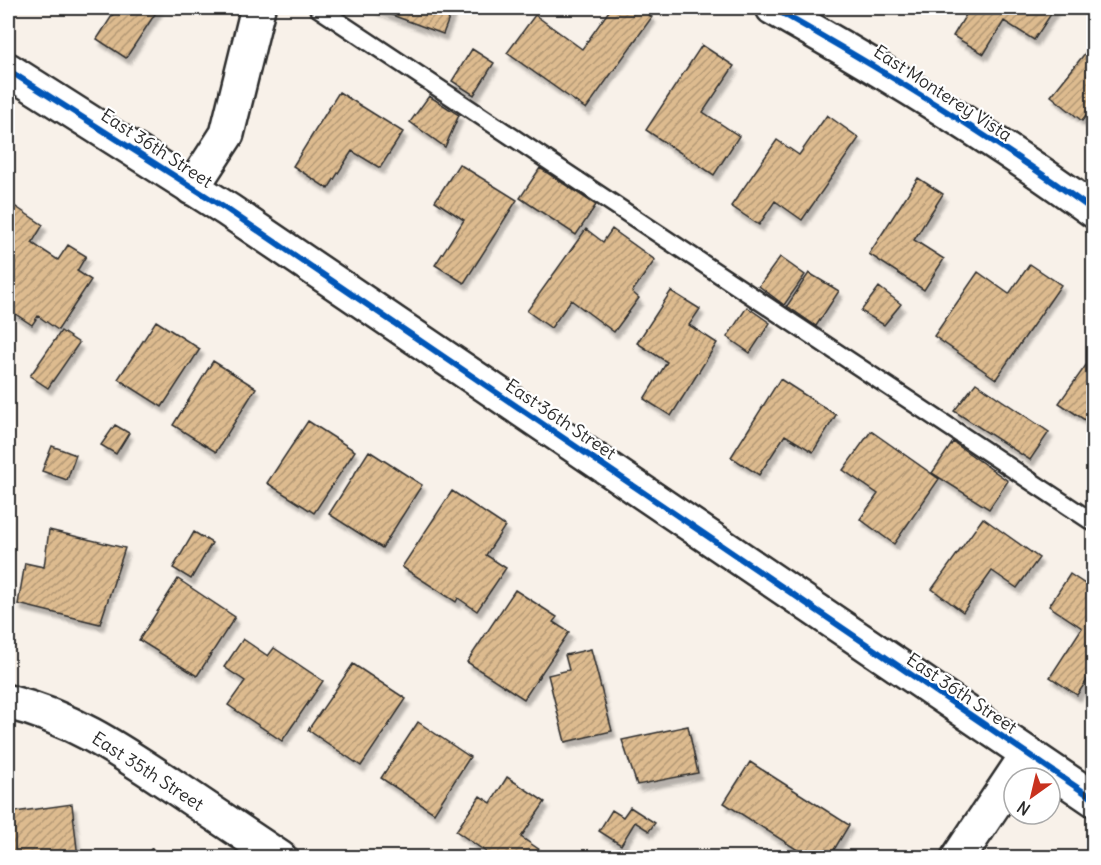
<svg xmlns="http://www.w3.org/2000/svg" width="1101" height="865" viewBox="0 0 1101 865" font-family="Delius,sans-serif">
  <defs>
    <pattern id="building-hatch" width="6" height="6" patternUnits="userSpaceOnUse" patternTransform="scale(1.5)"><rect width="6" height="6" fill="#ddbb8f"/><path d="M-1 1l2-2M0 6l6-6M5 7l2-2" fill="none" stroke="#b39875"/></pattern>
    <filter id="shadow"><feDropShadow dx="3.5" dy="6" stdDeviation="1.5" flood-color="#0004"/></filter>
  </defs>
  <rect width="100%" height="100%" fill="#f8f1e9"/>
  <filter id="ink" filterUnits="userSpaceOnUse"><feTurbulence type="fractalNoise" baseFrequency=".0167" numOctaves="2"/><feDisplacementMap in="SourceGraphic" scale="12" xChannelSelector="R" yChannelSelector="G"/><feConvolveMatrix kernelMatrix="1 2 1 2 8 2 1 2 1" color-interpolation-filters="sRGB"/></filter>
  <g filter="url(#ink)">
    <path fill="url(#building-hatch)" stroke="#2b2b2b" stroke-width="1.5" filter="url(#shadow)" d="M117,8H159L126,58L97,39Z
      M373,8H453L443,34Z
      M611,8H638L652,17L586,109L507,53L535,15L582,49Z
      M970,8H1055L1034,40L1004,21L984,54L953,36Z
      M1094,42V106L1082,121L1051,96Z
      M702,45L734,66L703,112L739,136L714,175L646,130Z
      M472,49L494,63L474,95L452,81Z
      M339,92L403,132L380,168L352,151L328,189L293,166Z
      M429,96L459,115L445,147L410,122Z
      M827,115L859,138L802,220L775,201L759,225L731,206L777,140L799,155Z
      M459,164L517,200L464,283L435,265L464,220L435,201Z
      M540,168L596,205L576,235L520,198Z
      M918,178L943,194L914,240L944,259L924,290L869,254Z
      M10,203L43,225L32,243L58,260L68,245L86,256L77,271L91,280L58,330L38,316L32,325L8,309V208Z
      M586,229L603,242L612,229L655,260L632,292L639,298L614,332L571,300L551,328L527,311Z
      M780,257L805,275L784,305L759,286Z
      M1030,264L1061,285L996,379L934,336L978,272L1009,294Z
      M809,273L839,291L816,326L787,306Z
      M879,287L901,304L884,325L861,311Z
      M671,291L700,309L689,325L717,343L671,416L644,399L667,362L637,343Z
      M747,307L770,323L750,353L727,337Z
      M156,321L200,349L162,407L118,379Z
      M61,331L79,343L48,388L30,376Z
      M1094,354V426L1059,403Z
      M213,361L256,388L216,452L173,425Z
      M780,379L836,415L813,452L785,435L759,475L731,457Z
      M976,383L1049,432L1030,460L954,411Z
      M308,421L355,451L314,513L267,483Z
      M115,425L129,433L116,454L101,445Z
      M871,431L939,479L894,544L860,519L878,494L843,470Z
      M953,442L1008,481L989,509L932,473Z
      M52,446L76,455L67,480L42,471Z
      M369,451L422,485L382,548L329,514Z
      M452,491L505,526L486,555L506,568L477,611L458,598L456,602L402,567Z
      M983,518L1039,558L1017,588L992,571L963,612L932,589Z
      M49,530L125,548L100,624L18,604L25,563L44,567Z
      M194,532L212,543L191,579L173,568Z
      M1070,574L1094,590V670L1077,695L1050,677L1082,628L1049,606Z
      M178,579L235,617L197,676L139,640Z
      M515,590L557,617L553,622L569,632L524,699L467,662Z
      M243,639L268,656L274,648L323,681L282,741L228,705L245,681L224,667Z
      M591,649L612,731L565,742L548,675L569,670L565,655Z
      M353,664L406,699L361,766L308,730Z
      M418,722L470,757L434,813L381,778Z
      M688,726L698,773L637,785L622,740Z
      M750,762L849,825L829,858H810L724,803Z
      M507,777L545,802L521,837L540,850L535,858H495L456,831L480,796L491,803Z
      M72,804L78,858H8V813Z
      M630,807L655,823L649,831L635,822L621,845L599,831L612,810L623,817Z
      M152,848L161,858H142Z"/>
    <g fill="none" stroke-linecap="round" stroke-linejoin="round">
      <defs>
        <path id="service" d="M318,8L1094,523"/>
        <path id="minor" d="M773,8C883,70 991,136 1094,211
          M192,188L227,134L258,8
          M8,702C72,718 116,748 170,784C207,809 243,833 280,858
          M958,858L1027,755"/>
        <path id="secondary" d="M8,70L228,210L1094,799"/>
      </defs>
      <use href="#service" stroke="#2b2b2b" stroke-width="21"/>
      <use href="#minor" stroke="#2b2b2b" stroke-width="38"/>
      <use href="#secondary" stroke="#2b2b2b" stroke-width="38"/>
      <use href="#service" stroke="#fff" stroke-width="16"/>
      <use href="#minor" stroke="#fff" stroke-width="33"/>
      <use href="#secondary" stroke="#fff" stroke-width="33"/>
      <defs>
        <path id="cycleway" d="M773,8C883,70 991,136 1094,211
          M8,70L228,210L1094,799"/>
      </defs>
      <use href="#cycleway" stroke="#fff" stroke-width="10"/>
      <use href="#cycleway" stroke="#0057b8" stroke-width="6"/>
    </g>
  </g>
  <g text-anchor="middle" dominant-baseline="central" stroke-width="4.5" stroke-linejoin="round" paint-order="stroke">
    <g font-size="18" fill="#2b2b2b" stroke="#fff">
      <text transform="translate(943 93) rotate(33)">East Monterey Vista</text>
      <text transform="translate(157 148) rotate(33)">East 36th Street</text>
      <text transform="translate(561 419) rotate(34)">East 36th Street</text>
      <text transform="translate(962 693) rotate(34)">East 36th Street</text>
      <text transform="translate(148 771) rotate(33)">East 35th Street</text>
    </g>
  </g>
  <rect width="1101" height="865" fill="none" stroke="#fff" stroke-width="30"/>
  <rect x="15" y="15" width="1071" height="835" fill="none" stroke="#2b2b2b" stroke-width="2" filter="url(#ink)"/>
  <g transform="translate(1032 796) rotate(214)"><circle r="28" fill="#ffffff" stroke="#aaaaaa" stroke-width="1.5"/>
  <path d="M0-4.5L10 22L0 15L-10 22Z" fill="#c8321e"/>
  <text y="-9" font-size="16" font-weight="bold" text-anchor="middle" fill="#2b2b2b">N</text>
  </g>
</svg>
